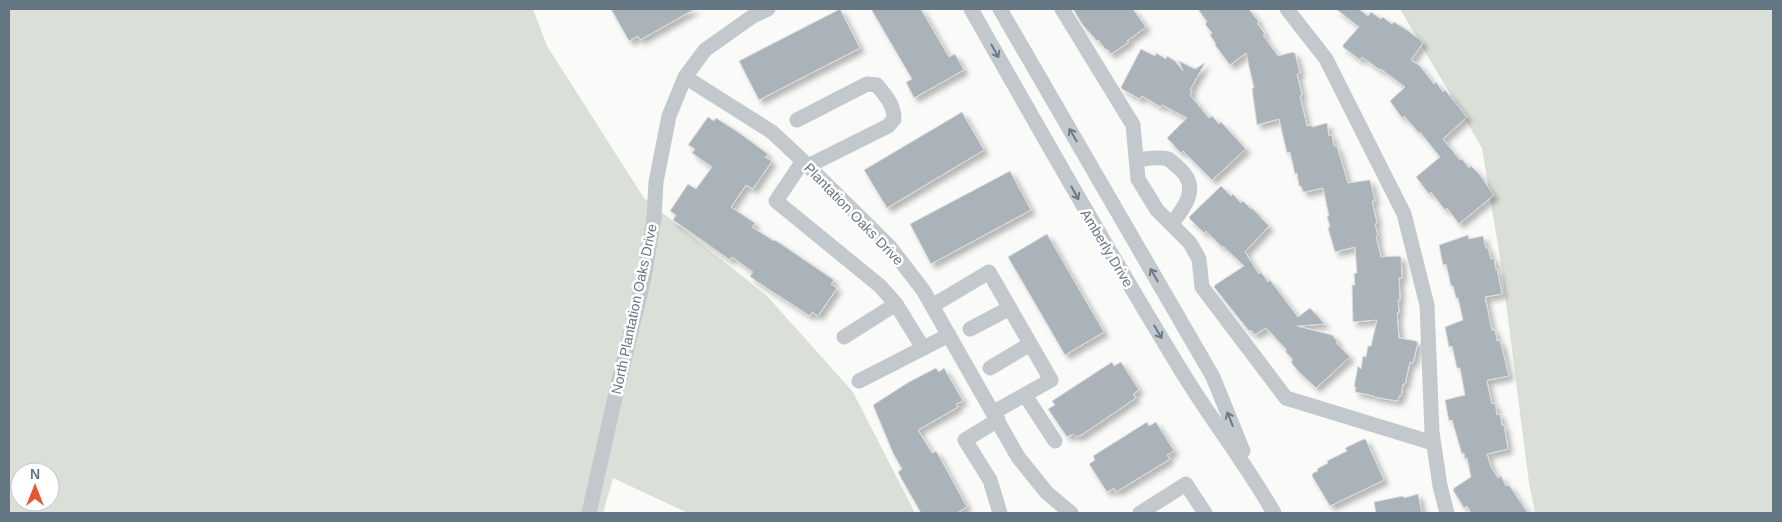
<svg xmlns="http://www.w3.org/2000/svg" width="1782" height="522" viewBox="0 0 1782 522" font-family="Helvetica,sans-serif">
  <defs>
    <filter id="shadow"><feDropShadow dx="4.5" dy="4.5" stdDeviation="2.5" flood-color="#0004"/></filter>
  </defs>
  <rect width="100%" height="100%" fill="#fafaf8"/>
  <path fill="#dadfd7" fill-rule="evenodd" d="M9,9H533L547,46L644,198L767,296L853,392L915,513H688L613,478L603,513H9ZM20,472H50V502H20Z
    M1400,9H1773V513H1535L1529,483L1501,264L1482,148Z"/>
  <path fill="#aab3b9" stroke="#dcdcda" filter="url(#shadow)" d="M611,9H695L640,40L638,36L629,41Z
    M840,9L860,48L759,100L739,61Z
    M871,9H921L949,57L955,54L964,70L914,98L906,82L912,79Z
    M1073,9H1133L1146,27L1127,41L1129,42L1111,54L1107,49L1106,50L1098,40L1097,41L1082,24Z
    M1198,9H1249L1259,22L1257,23L1265,34L1263,35L1278,56L1293,52V53H1295L1300,73L1297,74L1302,95L1300,96L1307,126L1312,125V127L1327,123L1329,136L1332,135L1334,146H1337L1348,183L1370,180L1375,201H1372L1377,223L1375,224L1378,236L1376,237L1381,257L1398,256L1401,257L1402,278H1399L1400,300H1398L1399,313H1397L1399,338L1416,341V342H1418L1413,363L1410,362L1405,384H1403L1401,396H1399L1398,401L1374,397V396L1355,392L1356,387H1354L1358,366L1361,369L1363,356L1366,357L1368,346H1371L1377,320L1353,322L1352,285H1355L1354,274L1357,273L1355,247L1335,252L1328,228L1330,227L1327,216H1329L1323,188L1305,192L1303,191L1301,186H1299L1297,173L1295,174L1290,152L1287,153L1279,119L1257,125L1252,88H1254L1246,53L1230,65L1215,45L1216,44L1210,35L1212,33L1205,24L1207,22Z
    M1336,9H1359L1368,16L1371,12L1381,19L1383,17L1392,24L1394,22L1404,28L1419,39L1423,43L1411,60L1420,66L1434,84L1436,82L1443,92L1445,90L1467,117L1443,139L1460,160L1462,159L1469,168L1471,166L1479,174L1494,195L1459,224L1447,208L1445,210L1431,192L1429,194L1416,177L1440,157L1420,132L1419,133L1404,116L1402,118L1390,101L1405,87L1381,69L1380,70L1362,57L1360,60L1343,47V45L1359,27Z
    M1141,49L1155,56L1156,53L1166,59L1167,56L1175,61L1183,71L1179,61L1195,69L1205,63L1190,90L1192,91L1190,95L1209,118L1212,116L1219,124L1221,122L1246,149L1212,180L1183,151L1181,153L1167,138L1187,118L1162,105L1161,107L1142,96L1140,99L1122,89L1121,87Z
    M962,112L984,150L887,208L864,170Z
    M708,117L714,121L716,118L738,132L768,154L765,157L772,161L753,189L746,185L731,207L755,223L752,227L774,241L775,240L781,244L834,280L831,284L837,288L818,316L812,312L810,316L756,281L750,276L753,272L732,257L730,260L673,220L676,215L670,211L688,184L696,189L712,167L692,153L695,149L688,145Z
    M1010,171L1031,210L931,264L910,224Z
    M1221,186L1231,196L1233,194L1241,203L1243,201L1251,209L1252,208L1268,225L1269,226L1245,252L1259,274L1261,272L1268,282L1270,280L1298,317L1310,308L1325,324L1297,326L1332,335L1338,342L1336,343L1350,357L1316,388L1298,371L1291,362L1293,360L1285,351L1287,350L1266,328L1256,334H1254L1251,330L1249,331L1214,287L1215,285L1244,266L1223,246L1222,247L1206,231L1204,233L1189,218L1190,216Z
    M1047,234L1104,332L1065,355L1008,257Z
    M1468,235L1469,239L1483,236L1486,248H1488L1491,259L1494,258L1496,270L1497,269L1502,294L1485,297L1492,330H1495L1497,341L1500,340L1509,376L1488,380L1487,382L1492,404L1495,403L1497,415L1500,414L1502,425H1504L1508,449L1487,454L1491,467L1498,478L1501,476L1506,486L1509,485L1528,513H1471L1467,506L1464,508L1453,490L1454,489V488L1471,477L1467,458L1465,459L1464,453L1462,454L1452,420L1449,421L1445,400L1465,395L1460,368H1457L1452,346L1449,347L1445,327L1463,320L1458,298H1456L1453,286H1451L1446,264L1443,265L1439,245Z
    M1112,362L1114,366L1121,362L1139,390L1133,394L1136,398L1083,434L1076,437L1073,434L1067,437L1048,409L1055,405L1052,401Z
    M936,368L939,372L944,368L963,401L956,404L958,407L918,430L932,453L936,451L939,456L967,507L957,513H921L901,478L898,472L902,469L893,453L873,405L909,382Z
    M1147,422L1149,426L1156,422L1174,451L1167,455L1170,459L1116,492L1114,488L1107,492L1089,464L1095,460L1093,456Z
    M1364,439L1366,440L1384,480L1330,506L1312,476L1313,473L1318,471L1317,469L1328,463L1327,461L1347,451L1345,448Z
    M1418,494L1422,513H1376L1374,502L1403,496L1404,498Z"/>
  <g fill="none" stroke-linecap="round" stroke-linejoin="round">
    <path stroke="#c3c8cc" stroke-width="15" d="M971,9C1039,129 1107,249 1179,367C1209,417 1245,462 1274,513
      M1000,9L1213,377L1243,451
      M1062,9L1133,125L1138,179L1157,210L1190,243L1199,259L1202,287L1286,398L1433,443
      M1287,9L1326,59L1404,214L1427,305L1432,432L1440,486L1447,513
      M685,77L772,132L803,161L890,247L923,290L1018,457L1047,493L1071,513
      M797,120L867,84L877,85C886,96 894,105 894,119L888,126L808,166
      M1137,160C1146,159 1158,156 1168,159C1172,161 1176,166 1180,169C1200,187 1185,208 1171,224
      M803,161L776,201L880,286L896,304L923,348
      M932,306L989,272L1051,380L994,412
      M970,329L1010,308
      M844,337L896,304
      M990,368L1030,344
      M859,381L949,335
      M1025,395L1055,441
      M998,420L965,440L990,480L1000,513
      M589,513L616,393L644,278L654,218L656,182L669,116L685,77L705,50L753,16L768,9
      M1140,513L1186,484L1205,513"/>
  </g>
  <defs><path id="oneway-shaft" d="M-6 0H5M1.5-3L5.5 0L1.5 3" fill="none" stroke-width="1.6" stroke-linecap="round" stroke-linejoin="round" transform="scale(1.25)"/></defs>
  <g stroke="#6a7a87">
    <use href="#oneway-shaft" transform="translate(995 51) rotate(61)"/>
    <use href="#oneway-shaft" transform="translate(1073 135) rotate(-120)"/>
    <use href="#oneway-shaft" transform="translate(1075 193) rotate(61)"/>
    <use href="#oneway-shaft" transform="translate(1154 275) rotate(-120)"/>
    <use href="#oneway-shaft" transform="translate(1158 332) rotate(59)"/>
    <use href="#oneway-shaft" transform="translate(1230 419) rotate(-112)"/>
  </g>
  <g text-anchor="middle" dominant-baseline="central" stroke-width="5" stroke-linejoin="round" paint-order="stroke">
    <g font-size="14" fill="#657683" stroke="#fff">
      <text transform="translate(854 214) rotate(46)">Plantation Oaks Drive</text>
      <text transform="translate(1107 248) rotate(59)">Amberly Drive</text>
      <text transform="translate(634 309) rotate(-78)">North Plantation Oaks Drive</text>
    </g>
  </g>
  <rect width="1782" height="522" fill="none" stroke="#657683" stroke-width="20"/>
  <g transform="translate(35 487)"><circle r="24" fill="#ffffff" stroke="#c1c8cd"/>
  <path d="M0-4L9 19L0 12L-9 19Z" fill="#e4572e"/>
  <text y="-8" font-size="14" font-weight="bold" text-anchor="middle" fill="#657683">N</text>
  </g>
</svg>
